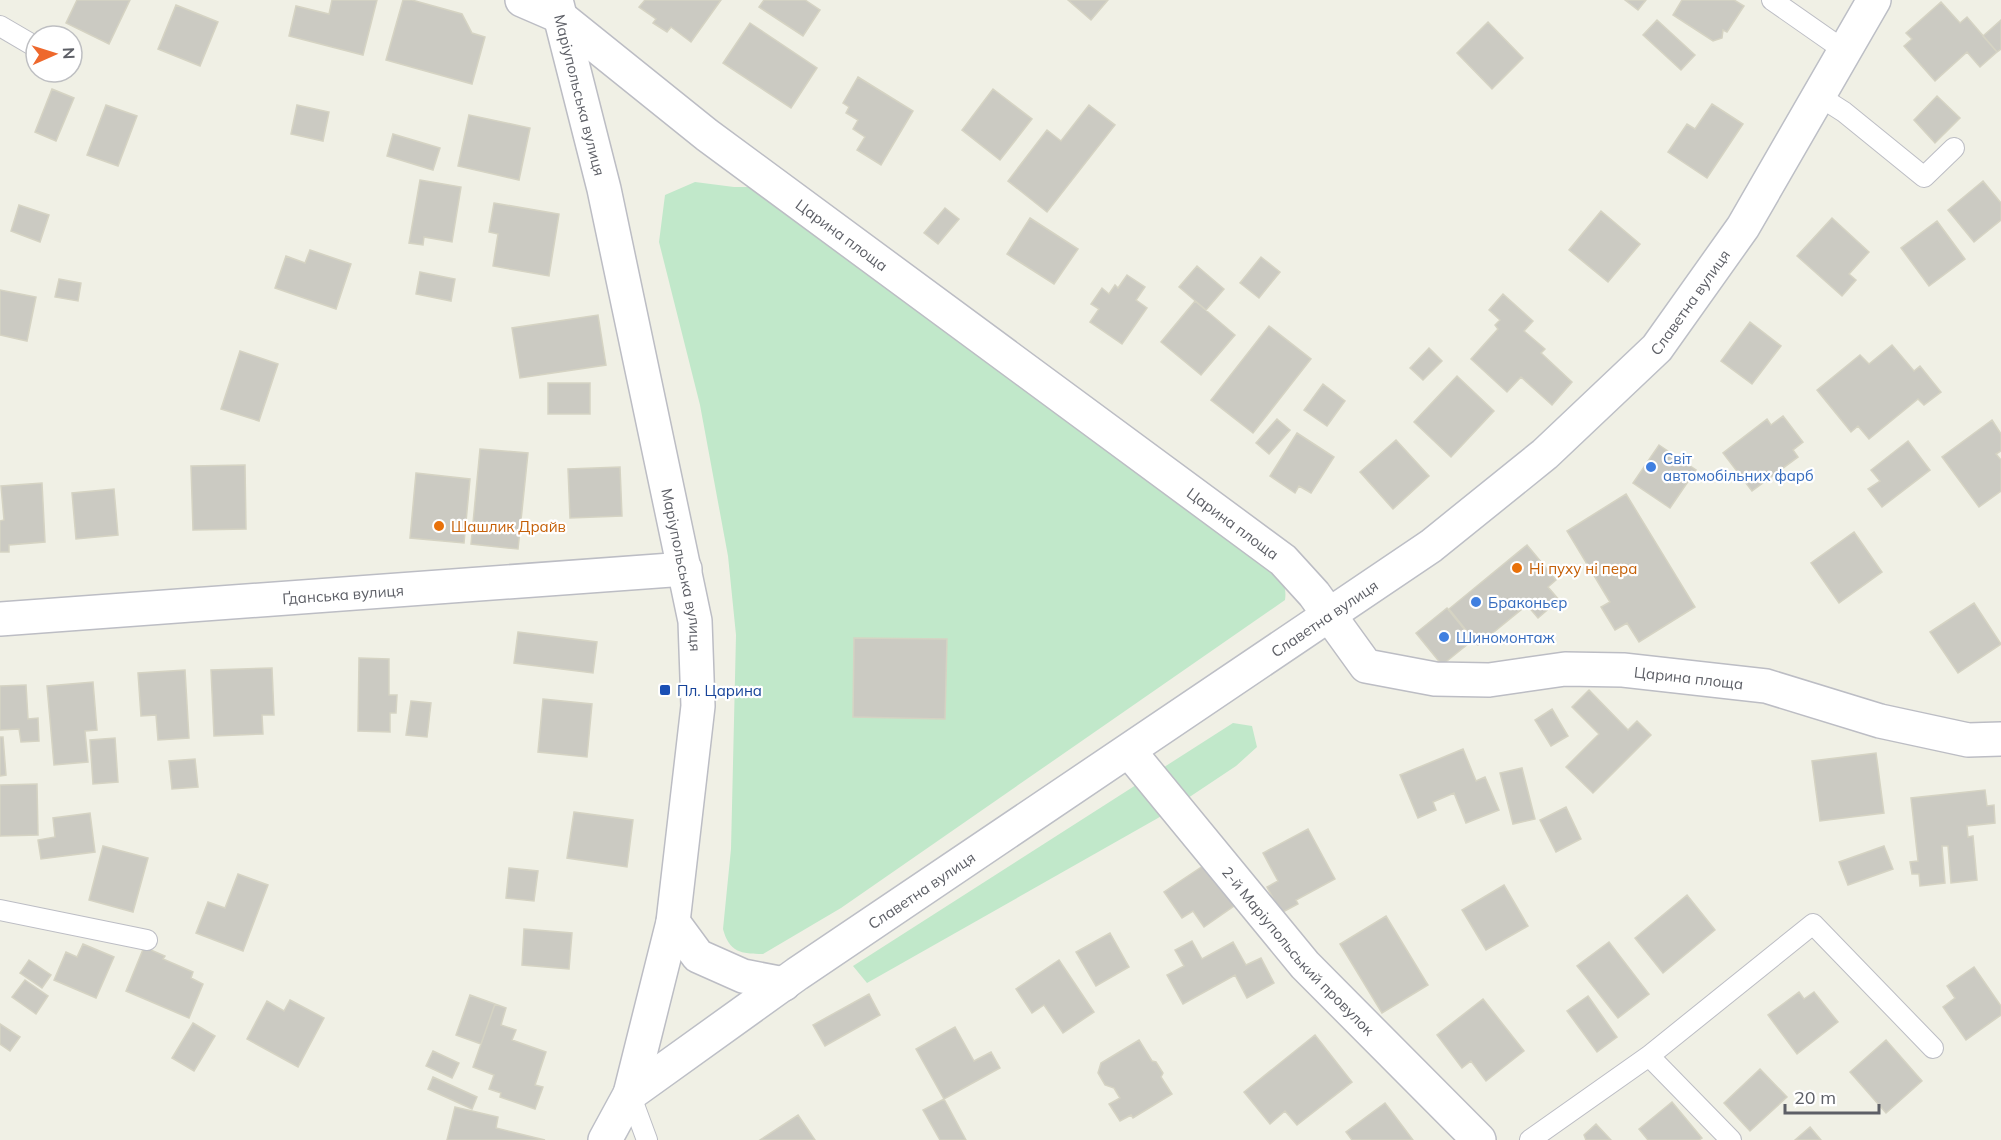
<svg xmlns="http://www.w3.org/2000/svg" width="2001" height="1140" viewBox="0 0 2001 1140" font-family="Mulish,sans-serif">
  <rect width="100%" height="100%" fill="#f0f0e5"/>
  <path fill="#c1e8ca" d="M695,182L734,187H760L1274,568C1282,579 1287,586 1285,600L841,908L763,954C741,954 729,952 723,929L731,849L736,635L728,556L700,405L659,242L665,195Z
    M1233,723L1252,726L1257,747L1236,766L1158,818L867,983L853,966Z"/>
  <path fill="#cbcac2" stroke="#d5d3c3" stroke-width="1.5" d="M77,0H130L109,44L66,23Z
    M332,0H377L363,55L289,36L296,6L329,14Z
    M403,0H412L462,14L472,33L485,37L472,84L386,60Z
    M645,0H721L691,42L671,27L667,32L653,23L656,19L639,7Z
    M764,0H805L820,10L803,36L759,7Z
    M1068,0H1108L1091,20Z
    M1625,0H1646L1638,10Z
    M1682,0H1734L1744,6L1727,32L1723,30L1722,38L1713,41L1673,15Z
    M1941,2L1960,23L1967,17L1997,52L1980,67L1967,52L1935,81L1904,46L1912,39L1906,33Z
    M176,5L218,22L200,66L158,49Z
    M1657,20L1695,55L1681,70L1643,35Z
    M2001,20V49L1997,52L1983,36Z
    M1488,22L1523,58L1492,89L1457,53Z
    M750,23L817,68L791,108L723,63Z
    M858,77L913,111L881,165L857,150L865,137L853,129L858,120L846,113L849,107L843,103Z
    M52,89L74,98L56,141L35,132Z
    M993,89L1032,119L1000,160L962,130Z
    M1937,96L1960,118L1935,143L1914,120Z
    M1712,104L1743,124L1707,178L1668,152L1687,124L1695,129Z
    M106,105L137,116L118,166L87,155Z
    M297,105L329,112L323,141L291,134Z
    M1089,105L1115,125L1047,212L1008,181L1047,130L1061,141Z
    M469,115L530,128L519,180L458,166Z
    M393,134L440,148L433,170L387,156Z
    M420,180L461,187L452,242L424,237L423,245L409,243Z
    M1983,181L2001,203V220L1974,242L1948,210Z
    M494,203L559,214L549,276L493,266L498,234L489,232Z
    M19,205L49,215L40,242L11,231Z
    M945,208L959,219L938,244L924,233Z
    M1601,211L1640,244L1608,282L1569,250Z
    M1030,218L1078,249L1054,284L1007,254Z
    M1832,218L1869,252L1849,274L1856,280L1842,296L1797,256Z
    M1937,221L1965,259L1929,286L1901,248Z
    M310,250L351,264L336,309L275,288L286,256L305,263Z
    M1261,257L1280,272L1259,298L1240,283Z
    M1197,266L1224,289L1206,310L1179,287Z
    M420,272L455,279L451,301L416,294Z
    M1127,275L1145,287L1136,300L1147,308L1122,344L1090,322L1099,309L1091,304L1102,288L1109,294L1115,285L1118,288Z
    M59,279L81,283L78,301L55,297Z
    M0,290L36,297L27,341L0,335Z
    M1503,294L1533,321L1524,331L1545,349L1541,353L1572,382L1552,405L1521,377L1507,392L1471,359L1498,329L1495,325L1500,320L1489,310Z
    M1195,301L1235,335L1201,375L1161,342Z
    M598,315L606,365L520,378L512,328Z
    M1750,322L1781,346L1752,384L1721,361Z
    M1269,326L1311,359L1253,433L1211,400Z
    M1892,345L1914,371L1920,366L1941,392L1924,405L1918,399L1869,439L1858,426L1851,432L1817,390L1860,355L1869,364Z
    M1429,348L1442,361L1423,380L1410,368Z
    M240,351L278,364L259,421L221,409Z
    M1457,376L1494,411L1451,457L1414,422Z
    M548,383H590V414H548Z
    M1323,384L1345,401L1327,426L1304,410Z
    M1783,416L1803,442L1793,450L1798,457L1752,491L1723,453L1767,419L1771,425Z
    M1277,419L1290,430L1269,454L1256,443Z
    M1992,420L2001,434V451L1996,454L2001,460V491L1979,507L1942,457Z
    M1297,433L1334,457L1311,493L1299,486L1295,493L1270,476Z
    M1396,440L1429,476L1393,509L1360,472Z
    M1908,441L1930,470L1882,507L1868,489L1880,481L1871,470Z
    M1659,445L1696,470L1670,508L1633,483Z
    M480,449L528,453L518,549L471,544Z
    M245,465L246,529L193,530L191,466Z
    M620,467L622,516L570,518L568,469Z
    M416,473L470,479L464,543L410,538Z
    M42,483L45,542L9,545V552H0V521L4,520L1,486Z
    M114,489L118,535L76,539L72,493Z
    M1626,494L1695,607L1639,642L1627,623L1615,630L1601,607L1610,602L1567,531Z
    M1854,532L1882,572L1839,603L1811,563Z
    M1527,545L1556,580L1548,587L1559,600L1538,618L1527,605L1478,645L1449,609Z
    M1974,603L2001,644L1958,673L1930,632Z
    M1447,608L1473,640L1442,665L1416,633Z
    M518,632L597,642L593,673L514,663Z
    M854,638L947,639L945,719L853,717Z
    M359,658L389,659V695H397L396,713H390V732L358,731Z
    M272,668L274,715H262L263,734L214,736L211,670Z
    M185,670L189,738L158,740L156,715L141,716L138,673Z
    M93,682L97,730L85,731L88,762L54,765L47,686Z
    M26,685L28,719L38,718L39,741L21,742L19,729L0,730V686Z
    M1589,690L1628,730L1637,721L1651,735L1593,793L1566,767L1599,734L1572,707Z
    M543,699L592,704L587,757L538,752Z
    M411,701L431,703L427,737L406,735Z
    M1552,709L1568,736L1551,746L1535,720Z
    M0,737H3L6,775L0,776Z
    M115,738L118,782L93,784L90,740Z
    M1463,749L1476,781L1485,777L1499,810L1466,823L1454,793L1433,802L1436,810L1418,818L1400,775Z
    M1876,753L1884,813L1820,821L1812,761Z
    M195,759L198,787L172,789L169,761Z
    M1522,768L1535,819L1513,824L1500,773Z
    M37,784L38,835L0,836V785Z
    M1985,790L1987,806L1994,805L1995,823L1967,826L1968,837L1973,836L1977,880L1951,883L1948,846H1942L1945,883L1920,886L1919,874H1912L1910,862L1918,861L1911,798Z
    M1566,807L1581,839L1556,852L1540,820Z
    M574,812L633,820L627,867L567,858Z
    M90,813L95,852L41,859L38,840L55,837L53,818Z
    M1308,829L1335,879L1296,900L1298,904L1281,913L1267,887L1278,881L1263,853Z
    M103,846L148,858L133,912L89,900Z
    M1884,846L1893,869L1848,885L1839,862Z
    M1206,864L1234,906L1204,927L1193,911L1182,918L1164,892Z
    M509,868L538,871L534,901L506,898Z
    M238,874L268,885L243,951L196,933L208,902L225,908Z
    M1504,885L1528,926L1486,950L1462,910Z
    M1687,895L1715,930L1663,973L1635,938Z
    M1386,916L1428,985L1382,1013L1340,944Z
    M524,929L572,933L569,969L522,965Z
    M1110,933L1129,967L1096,986L1076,952Z
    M1192,941L1202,959L1233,942L1246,965L1261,958L1274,983L1247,998L1235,975L1183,1004L1167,975L1184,966L1175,950Z
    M1609,942L1649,994L1618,1018L1577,966Z
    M83,944L114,957L96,998L54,980L66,952L77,957Z
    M144,947L165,956L163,959L193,972L191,978L203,984L189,1018L126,991Z
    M29,960L51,975L42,988L20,973Z
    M1059,960L1094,1012L1063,1033L1044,1005L1032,1013L1016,989Z
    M1974,967L2001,1006V1015L1966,1040L1943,1007L1955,998L1947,986Z
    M25,980L48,996L36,1014L12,997Z
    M1799,992L1804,999L1814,992L1838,1022L1797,1054L1768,1015Z
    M869,994L880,1015L825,1046L813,1025Z
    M470,995L495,1004L481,1044L456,1035Z
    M1588,996L1617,1037L1597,1052L1567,1011Z
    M1483,999L1524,1051L1486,1081L1471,1061L1462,1068L1437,1035Z
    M290,1000L324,1018L298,1067L247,1039L267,1001L284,1011Z
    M495,1004L506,1008L501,1025L516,1030L512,1040L546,1052L535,1085L543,1087L535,1109L500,1097L501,1093L489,1089L494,1075L473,1067Z
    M193,1023L215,1036L194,1071L172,1058Z
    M0,1024L20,1037L10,1051L0,1044Z
    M955,1027L974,1061L991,1052L1000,1068L944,1099L916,1049Z
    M1315,1035L1352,1082L1297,1125L1285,1111L1270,1124L1244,1092Z
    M1139,1040L1152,1061L1156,1062L1163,1073L1161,1077L1172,1094L1133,1118L1131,1115L1120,1121L1109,1104L1120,1098L1114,1088L1105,1085L1098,1073L1101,1063Z
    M1886,1040L1922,1081L1886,1113L1850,1072Z
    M433,1051L459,1063L452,1078L426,1066Z
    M1760,1069L1787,1097L1750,1131L1724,1103Z
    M433,1077L477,1097L472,1109L428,1089Z
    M944,1099L966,1140H940L923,1110Z
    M1672,1102L1702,1138L1699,1140H1648L1639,1129Z
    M1385,1103L1413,1140H1352L1346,1132Z
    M455,1107L498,1117L496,1128L545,1140H447Z
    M798,1115L815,1140H760Z
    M1596,1124L1611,1140H1586L1584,1135Z
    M1810,1127L1821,1140H1795Z"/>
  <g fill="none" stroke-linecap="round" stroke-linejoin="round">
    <defs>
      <path id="service" d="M1772,0L1845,51
        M0,26L36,47
        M1819,96L1844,112L1924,177L1954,148
        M0,910L147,940
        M1649,1056L1731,1140
        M630,1094L647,1140
        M1530,1140L1649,1056L1813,924L1933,1048"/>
      <g id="minor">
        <path id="s1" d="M522,0L559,16L707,135L1283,560L1314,594L1366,666L1435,679L1489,680L1565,669L1623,670L1766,686L1880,721L1968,740L2001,739"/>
        <path id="s2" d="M0,619L685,569"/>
        <path id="s3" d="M1129,751L1305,965L1479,1140"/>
      </g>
      <g id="tertiary">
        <path id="s4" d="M556,0L604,189L695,621L698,706L673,922L630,1094"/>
        <path d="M673,922L698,956L743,976L784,984"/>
      </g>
      <g id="secondary">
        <path id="s5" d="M605,1140L630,1094L797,974L1431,546L1545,454L1657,348L1743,227L1874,0"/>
      </g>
    </defs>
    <use href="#service" stroke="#bcbdc4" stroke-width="22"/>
    <use href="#minor" stroke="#bcbdc4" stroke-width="36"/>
    <use href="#tertiary" stroke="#bcbdc4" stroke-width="36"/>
    <use href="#secondary" stroke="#bdbfc6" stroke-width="36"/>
    <use href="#service" stroke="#fff" stroke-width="20"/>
    <use href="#minor" stroke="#fff" stroke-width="33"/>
    <use href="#tertiary" stroke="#fff" stroke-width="33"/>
    <use href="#secondary" stroke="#fff" stroke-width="33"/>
  </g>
  <g fill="#3f7fe0" stroke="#fff" stroke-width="2">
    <circle cx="1651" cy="467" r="6"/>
    <circle cx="1476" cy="602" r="6"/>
    <circle cx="1444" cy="637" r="6"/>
  </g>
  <g fill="#e8710a" stroke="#fff" stroke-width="2">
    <circle cx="439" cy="526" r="6"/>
    <circle cx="1517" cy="568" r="6"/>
  </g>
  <rect fill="#1a4fb4" stroke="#fff" stroke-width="2" x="659" y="684" width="12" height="12" rx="3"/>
  <g text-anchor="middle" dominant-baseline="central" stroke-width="4.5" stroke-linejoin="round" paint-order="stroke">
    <g font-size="15" fill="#5d5f66" stroke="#fff">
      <text stroke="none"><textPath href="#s4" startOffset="98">Маріупольська вулиця</textPath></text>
      <text stroke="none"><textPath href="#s1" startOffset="398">Царина площа</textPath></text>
      <text stroke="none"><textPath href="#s5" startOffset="1380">Славетна вулиця</textPath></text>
      <text stroke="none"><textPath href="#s1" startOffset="884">Царина площа</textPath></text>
      <text stroke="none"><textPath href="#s4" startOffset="584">Маріупольська вулиця</textPath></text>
      <text stroke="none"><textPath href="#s2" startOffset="344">Ґданська вулиця</textPath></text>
      <text stroke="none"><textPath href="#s5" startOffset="894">Славетна вулиця</textPath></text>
      <text stroke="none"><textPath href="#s1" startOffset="1406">Царина площа</textPath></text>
      <text stroke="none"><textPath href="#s5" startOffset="408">Славетна вулиця</textPath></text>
      <text stroke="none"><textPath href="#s3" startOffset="262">2-й Маріупольський провулок</textPath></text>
    </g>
    <g font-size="15" fill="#366cbe" stroke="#fff" text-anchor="start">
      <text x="1663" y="458">Світ<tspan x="1663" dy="17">автомобільних фарб</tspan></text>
      <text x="1488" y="602">Браконьєр</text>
      <text x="1456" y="637">Шиномонтаж</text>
    </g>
    <g font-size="15" fill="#c56008" stroke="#fff" text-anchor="start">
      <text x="451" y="526">Шашлик Драйв</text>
      <text x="1529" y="568">Ні пуху ні пера</text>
    </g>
    <g font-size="15" fill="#164399" stroke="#fff" text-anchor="start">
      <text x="677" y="690">Пл. Царина</text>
    </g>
  </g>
  <g transform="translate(54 54) rotate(87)"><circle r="28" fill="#ffffff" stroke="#bebfc2" stroke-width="1.5"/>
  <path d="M0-4.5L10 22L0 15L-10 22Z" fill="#ee682c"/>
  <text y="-9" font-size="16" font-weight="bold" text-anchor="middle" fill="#5d5f66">N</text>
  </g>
  <path d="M1785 1104v9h94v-9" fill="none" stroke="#5d5f66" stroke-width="3"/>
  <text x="1794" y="1104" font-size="18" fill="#5d5f66" stroke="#ffffff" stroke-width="4.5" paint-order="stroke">20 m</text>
</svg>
